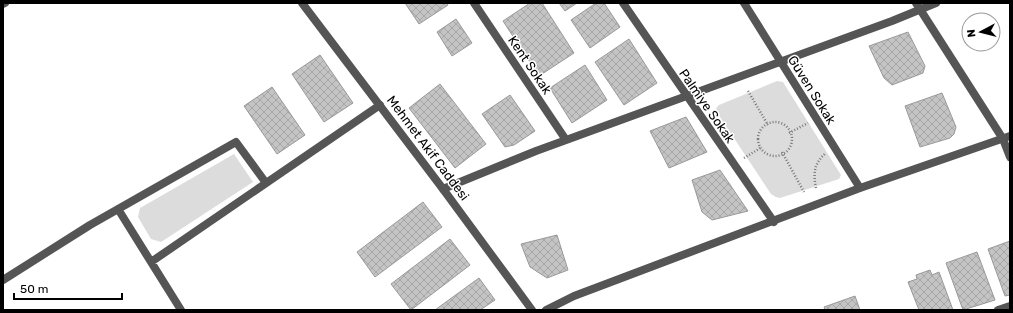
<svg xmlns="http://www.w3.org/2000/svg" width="1013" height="313" viewBox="0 0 1013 313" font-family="Rubik,sans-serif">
  <defs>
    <pattern id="building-cross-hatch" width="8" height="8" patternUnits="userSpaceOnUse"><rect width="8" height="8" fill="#c4c4c4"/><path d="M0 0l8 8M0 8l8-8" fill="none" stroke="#a7a7a7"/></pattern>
  </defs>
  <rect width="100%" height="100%" fill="#fff"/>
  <path fill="#dcdcdc" d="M777,81L783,82L841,175L839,179L780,198L776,197L771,194L718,114L716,108L719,105Z
    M234,154L253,182L161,242L151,239L138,217L140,208Z"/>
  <path fill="url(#building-cross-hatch)" stroke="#999" d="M405,3H447L448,5L419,24Z
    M530,3H542L574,53L539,76L503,21Z
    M559,3H577L565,11Z
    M596,3H604L620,27L590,48L571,20Z
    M456,19L472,43L452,56L437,32Z
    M908,32L925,66L923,73L892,85L884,78L869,46Z
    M629,39L657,83L624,105L595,62Z
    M320,55L353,103L324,122L292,74Z
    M585,65L607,100L572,123L550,88Z
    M440,84L486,144L455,168L409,108Z
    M272,87L305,135L277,154L244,106Z
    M942,93L956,127L954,134L950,138L920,147L905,106Z
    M510,95L535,131L514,145L505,147L482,114Z
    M686,117L707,152L669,168L650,131Z
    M720,170L748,211L712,220L702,212L692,180Z
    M423,202L442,227L375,277L357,252Z
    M557,235L568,270L547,278L530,267L521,244Z
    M450,239L470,265L411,310L391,284Z
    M1010,241V295L1005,296L988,249Z
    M977,252L995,300L963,310L946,263Z
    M930,270L932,275L939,272L953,310H919L908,282L917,279L916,275Z
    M479,278L495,300L480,310H435Z
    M855,296L860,310H825L824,307Z"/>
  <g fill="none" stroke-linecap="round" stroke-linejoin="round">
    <path stroke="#777" stroke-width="2.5" stroke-dasharray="1 2" stroke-linecap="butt" d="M748,91L768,125
      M758 139a17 17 0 1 1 34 0a17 17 0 1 1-34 0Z
      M789,133L808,123
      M782,152L804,192
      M744,158L762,147
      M816,188C813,173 814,163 826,153"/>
    <path stroke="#555" stroke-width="8" d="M474,3L566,140
      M623,3L774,222
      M744,3L860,188
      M443,189L536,151L892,21L936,3
      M118,209L181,310
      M151,262L380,105
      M3,280L90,225L236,142L266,183
      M546,310L574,296L860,188L1010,136
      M998,310L1010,306"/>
    <path stroke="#555" stroke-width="8" d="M302,3L443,189L532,310
      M916,3L1003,139L1010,157
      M3,4L5,3"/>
  </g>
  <g text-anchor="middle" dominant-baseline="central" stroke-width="3" stroke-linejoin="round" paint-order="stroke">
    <g font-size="13" fill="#000" stroke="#fff">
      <text transform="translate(530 65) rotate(56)">Kent Sokak</text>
      <text transform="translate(812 90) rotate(58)">Güven Sokak</text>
      <text transform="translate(707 106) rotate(55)">Palmiye Sokak</text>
      <text transform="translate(428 148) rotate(53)">Mehmet Akif Caddesi</text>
    </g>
  </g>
  <rect width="1013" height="313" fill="none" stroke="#000000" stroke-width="8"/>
  <g transform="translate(981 32) rotate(263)"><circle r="19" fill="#ffffff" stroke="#999999"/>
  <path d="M0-3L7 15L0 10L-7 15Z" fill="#000000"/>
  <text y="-6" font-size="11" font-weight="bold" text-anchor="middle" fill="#000000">N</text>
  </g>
  <path d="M14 293v6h108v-6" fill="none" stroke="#000000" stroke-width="2"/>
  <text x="20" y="293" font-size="12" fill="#000000" stroke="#ffffff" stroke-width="3" paint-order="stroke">50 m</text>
</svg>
